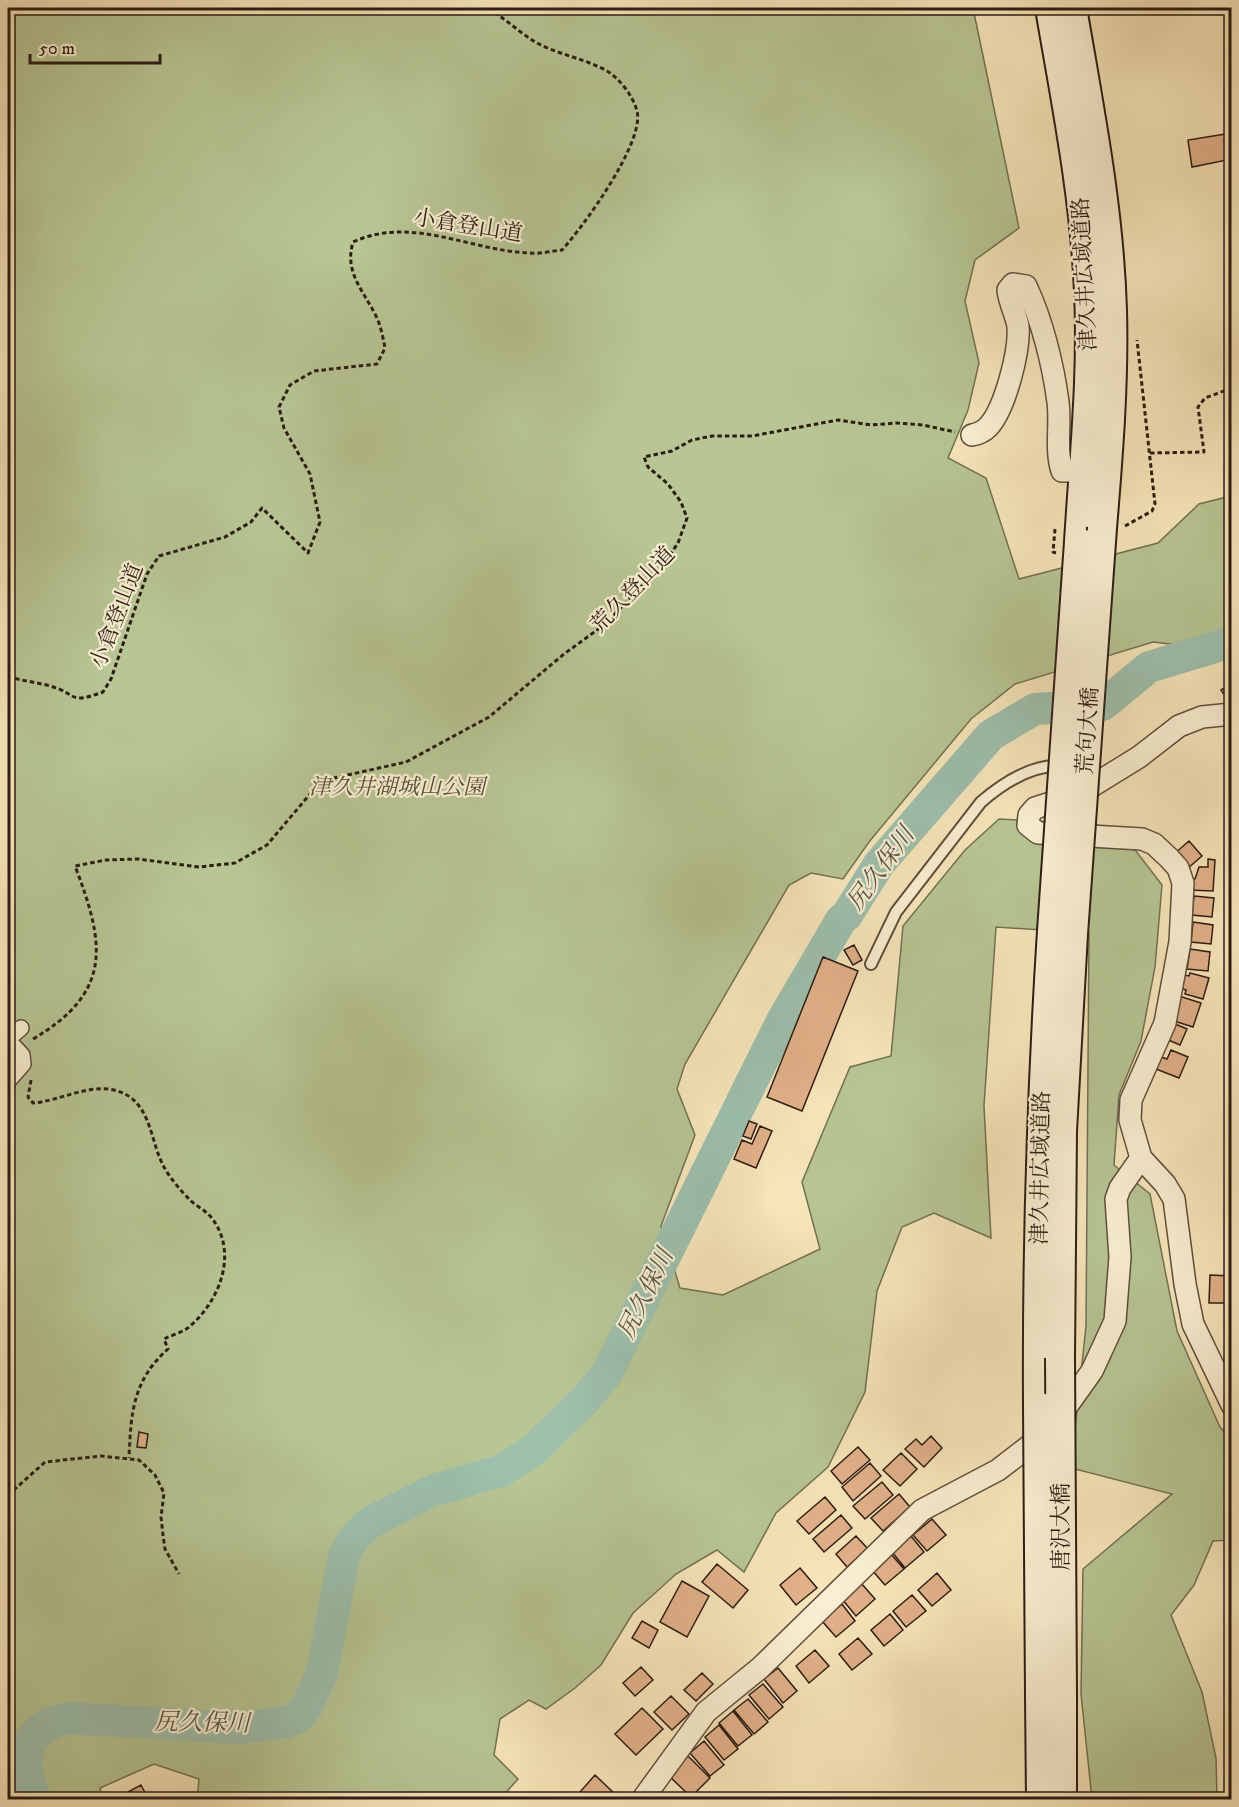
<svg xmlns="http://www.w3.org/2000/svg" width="1239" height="1807" viewBox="0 0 1239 1807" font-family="'IM FELL DW Pica','Noto Serif JP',serif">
  <rect width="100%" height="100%" fill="#f7e6ba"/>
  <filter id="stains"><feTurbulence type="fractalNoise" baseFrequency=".00333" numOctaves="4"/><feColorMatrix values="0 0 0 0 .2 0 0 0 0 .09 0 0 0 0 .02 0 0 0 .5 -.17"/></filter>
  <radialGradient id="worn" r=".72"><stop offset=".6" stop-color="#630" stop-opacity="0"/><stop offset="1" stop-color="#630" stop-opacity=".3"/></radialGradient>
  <path fill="#b7c694" stroke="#727154" stroke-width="1.5" d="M8,8H973L1019,228L975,260L965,301L979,363L968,410L948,458L986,478L1019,579L1158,543L1199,504L1231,496V651L1153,642L1015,684L971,719L869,842L843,879L811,873L789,885L685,1064L677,1089L695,1135L661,1226L680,1288L723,1295L820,1249L802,1182L850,1067L891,1056L903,926L965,850L999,819L1096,824L1136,851L1162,885L1155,967L1141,1041L1119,1095L1114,1165L1150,1194L1177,1331L1220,1427L1231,1440V1540L1213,1541L1194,1585L1171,1615L1202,1692L1216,1758L1217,1799H1092L1081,1694L1083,1569L1172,1494L1071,1468L1086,1326L1089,933L996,927L984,1106L991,1238L934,1213L902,1227L877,1291L865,1392L828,1467L776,1513L744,1572L717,1550L676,1574L633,1613L601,1665L575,1688L546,1709L529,1700L500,1719L494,1755L518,1779L500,1799H197L199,1779L154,1764L100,1788L102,1799H8Z"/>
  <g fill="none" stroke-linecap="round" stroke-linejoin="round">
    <path stroke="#707e70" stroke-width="5" d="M8,1775L28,1769"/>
    <path stroke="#9dc0ad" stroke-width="32" d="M36,1800C19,1760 22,1728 68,1718L239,1728L287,1722L298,1717L307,1706L322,1673L344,1556L354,1538L369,1523L434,1490L501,1471L532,1451L585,1400L606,1375L783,1019L841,920L847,915L879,864L991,735L1035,709L1103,705L1149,667L1232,642"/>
  </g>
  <path fill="#e2b189" stroke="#2c1c15" stroke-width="1.5" d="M1232,133V159L1192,167L1188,140Z
    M1232,683V700L1229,702L1221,690Z
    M1189,841L1202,856L1187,869L1174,854Z
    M1208,859L1215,860L1213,891L1189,890L1190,878L1195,879L1199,867H1208Z
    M1194,896L1214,898L1212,917L1192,915Z
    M1193,922L1213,925L1211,944L1191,942Z
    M854,945L862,960L853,965L844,950Z
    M1190,949L1210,952L1208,971L1187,969Z
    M823,957L858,971L802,1111L767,1097Z
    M1190,973L1209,978L1203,999L1185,994L1186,990L1180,988L1183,975L1189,976Z
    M1179,996L1201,1003L1193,1027L1171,1020Z
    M1173,1023L1187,1029L1180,1045L1166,1039Z
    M1171,1050L1188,1057L1179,1078L1156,1069L1161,1057L1167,1059Z
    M749,1121L757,1124L751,1139L743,1136Z
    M760,1126L772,1131L756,1168L734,1159L742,1140L752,1144Z
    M1210,1275L1232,1276V1303H1209Z
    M139,1432L148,1434L146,1448L137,1447Z
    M931,1436L942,1448L924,1467L905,1449L916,1439L922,1445Z
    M858,1447L870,1460L842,1484L831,1471Z
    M901,1453L917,1469L900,1486L883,1470Z
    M870,1463L881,1476L853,1501L842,1487Z
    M882,1482L893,1495L865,1519L853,1506Z
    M899,1494L910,1507L883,1531L871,1518Z
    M825,1497L836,1510L809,1534L797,1521Z
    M841,1515L852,1528L824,1552L813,1539Z
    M932,1519L946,1535L927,1551L913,1535Z
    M856,1536L868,1549L847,1567L836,1554Z
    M911,1536L924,1552L905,1568L892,1552Z
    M890,1553L904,1569L885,1585L871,1569Z
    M717,1564L748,1590L733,1608L702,1582Z
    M800,1568L817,1588L796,1605L780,1585Z
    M937,1573L951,1590L932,1606L918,1590Z
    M682,1581L709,1596L687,1637L660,1622Z
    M861,1583L875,1599L856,1616L842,1599Z
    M912,1595L926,1611L906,1627L893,1611Z
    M842,1604L855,1621L836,1637L822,1621Z
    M890,1614L903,1630L884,1646L871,1630Z
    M642,1621L658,1630L649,1648L632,1638Z
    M858,1638L872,1654L852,1670L839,1654Z
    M815,1650L829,1666L809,1683L796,1666Z
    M641,1667L653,1680L635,1696L623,1683Z
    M778,1668L797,1691L783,1703L764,1679Z
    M702,1673L713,1684L696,1701L684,1690Z
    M763,1684L783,1707L769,1719L749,1695Z
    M671,1696L689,1714L672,1730L654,1712Z
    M748,1699L768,1722L754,1734L734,1710Z
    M642,1708L663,1729L636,1755L615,1734Z
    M733,1711L752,1735L738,1746L719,1723Z
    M719,1725L738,1749L724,1760L705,1737Z
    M704,1741L724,1765L710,1776L690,1753Z
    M687,1755L710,1778L691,1797L668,1775Z
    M595,1775L616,1795L612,1800H573Z
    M141,1785L149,1800H113Z"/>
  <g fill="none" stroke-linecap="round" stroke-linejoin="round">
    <defs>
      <path id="service" d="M871,964L896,912L981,802C1003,783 1033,764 1063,766"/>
      <path id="pedestrian" d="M8,1039L21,1028
        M8,1040L22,1055L23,1064L8,1081"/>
      <path id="minor" d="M972,435C978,434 983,432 988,427C1005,409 1020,351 1018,326C1016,314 1009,302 1008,290L1013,284L1026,286C1042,320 1053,364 1058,402C1061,425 1055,450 1062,471H1083
        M1141,1158L1130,1120L1131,1100L1165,1023L1180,942L1183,883L1178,868L1169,858L1154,844L1142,839L1038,833L1028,825L1029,815L1035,808L1079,794L1139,757L1179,726L1202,717L1232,714
        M642,1800L706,1712L760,1668L922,1510L998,1470L1050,1430L1092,1371L1115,1321L1120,1257L1116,1199L1120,1188L1141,1158L1165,1184L1174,1199L1185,1284L1193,1324L1232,1405"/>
      <path id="secondary" d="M1050,8C1066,102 1085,196 1089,292C1093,375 1084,459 1079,542
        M1072,8C1089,108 1109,208 1112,310C1114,382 1108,456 1102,528
        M1060,1358L1062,1131L1073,934
        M1038,1406C1037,1247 1042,1089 1052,931
        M1040,1696L1041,1800
        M1062,1696V1800"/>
    </defs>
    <use href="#service" stroke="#5f4e3e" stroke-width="14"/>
    <use href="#pedestrian" stroke="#5f4e3e" stroke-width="18"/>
    <use href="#minor" stroke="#5f4e3e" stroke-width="24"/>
    <use href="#secondary" stroke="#2c1c15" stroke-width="32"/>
    <path stroke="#2c1c15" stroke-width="3" stroke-dasharray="4.5 3" stroke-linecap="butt" d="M1150,453L1204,452L1198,407L1205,398L1232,388
      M1125,526L1152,511L1155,504L1137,340
      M1055,529L1053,552L1056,553
      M8,676C21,681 36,682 50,686C79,694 67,705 103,692L111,679L147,574L159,556L225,537L251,522L262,508L308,553L320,522L310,474L284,428L279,407L290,385L314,371L377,364L385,348C383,338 381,326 376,316C363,290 344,272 353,242C412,215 470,251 530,253C541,254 552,251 562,250C583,227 645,142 637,111C633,96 620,79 607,71C586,59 560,55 539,44C520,34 505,17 486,8
      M33,1039C113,992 105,944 75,866L106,860L138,859L199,867L235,863L267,845L316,787L334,778L406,762L489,717L564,654L604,625L665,562L678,543L687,518L681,502L668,484L648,467L644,457L672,451L692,440L712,436H752L838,420L871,425L897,423L923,425L955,432
      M31,1080L28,1097L33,1103C59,1101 88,1084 114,1090C152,1099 149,1140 164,1167C170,1178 181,1191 190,1200C196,1206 205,1210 211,1217C239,1252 220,1301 189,1327C183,1332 172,1335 164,1339L168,1349C132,1381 131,1414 129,1458
      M8,1495L45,1462L101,1456L139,1460L155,1475L164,1493L161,1517L163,1535L165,1549L179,1574"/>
    <use href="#service" stroke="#faefd2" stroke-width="10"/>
    <use href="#pedestrian" stroke="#faefd2" stroke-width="15"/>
    <use href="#minor" stroke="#faefd2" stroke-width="21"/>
    <use href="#secondary" stroke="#faefd2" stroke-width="28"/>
    <defs>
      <path id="secondary-bridge" d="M1052,931L1079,542
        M1073,934L1102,528
        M1060,1358L1062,1696
        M1038,1406L1040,1696"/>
    </defs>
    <use href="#secondary-bridge" stroke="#2c1c15" stroke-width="32" stroke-linecap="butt"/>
    <use href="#secondary-bridge" stroke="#faefd2" stroke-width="28"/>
  </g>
  <g text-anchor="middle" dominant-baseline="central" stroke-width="4.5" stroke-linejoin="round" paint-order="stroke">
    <g font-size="22" fill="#2c1c15" stroke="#faefd2">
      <text transform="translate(468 226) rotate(9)">小倉登山道</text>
      <text transform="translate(1085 274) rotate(-93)">津久井広域道路</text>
      <text transform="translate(633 590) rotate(-46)">荒久登山道</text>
      <text transform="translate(117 616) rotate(-69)">小倉登山道</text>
      <text transform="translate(1088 731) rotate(-86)">荒句大橋</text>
      <text transform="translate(1041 1168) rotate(-89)">津久井広域道路</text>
      <text transform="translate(1061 1527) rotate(-90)">唐沢大橋</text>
    </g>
    <g font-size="22" font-style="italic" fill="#564f3b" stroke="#faefd2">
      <text x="397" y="787">津久井湖城山公園</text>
    </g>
    <g font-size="24" font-style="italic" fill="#54554a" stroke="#faefd2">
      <text transform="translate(881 869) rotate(-54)">尻久保川</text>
      <text transform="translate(646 1294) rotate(-64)">尻久保川</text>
      <text transform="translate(202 1723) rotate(1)">尻久保川</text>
    </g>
  </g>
  <rect width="1239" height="1807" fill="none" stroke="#f7e6ba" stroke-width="30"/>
  <rect x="9" y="9" width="1221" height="1789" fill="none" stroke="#2c1c15" stroke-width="3"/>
  <rect x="15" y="15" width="1209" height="1777" fill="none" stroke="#2c1c15" stroke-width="1.5"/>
  <path d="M30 54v9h130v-9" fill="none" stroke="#2c1c15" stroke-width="3"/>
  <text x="39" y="54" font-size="18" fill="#2c1c15" stroke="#faefd2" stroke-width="4.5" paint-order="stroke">50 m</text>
  <rect width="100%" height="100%" filter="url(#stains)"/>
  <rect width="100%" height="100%" fill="url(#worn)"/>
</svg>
